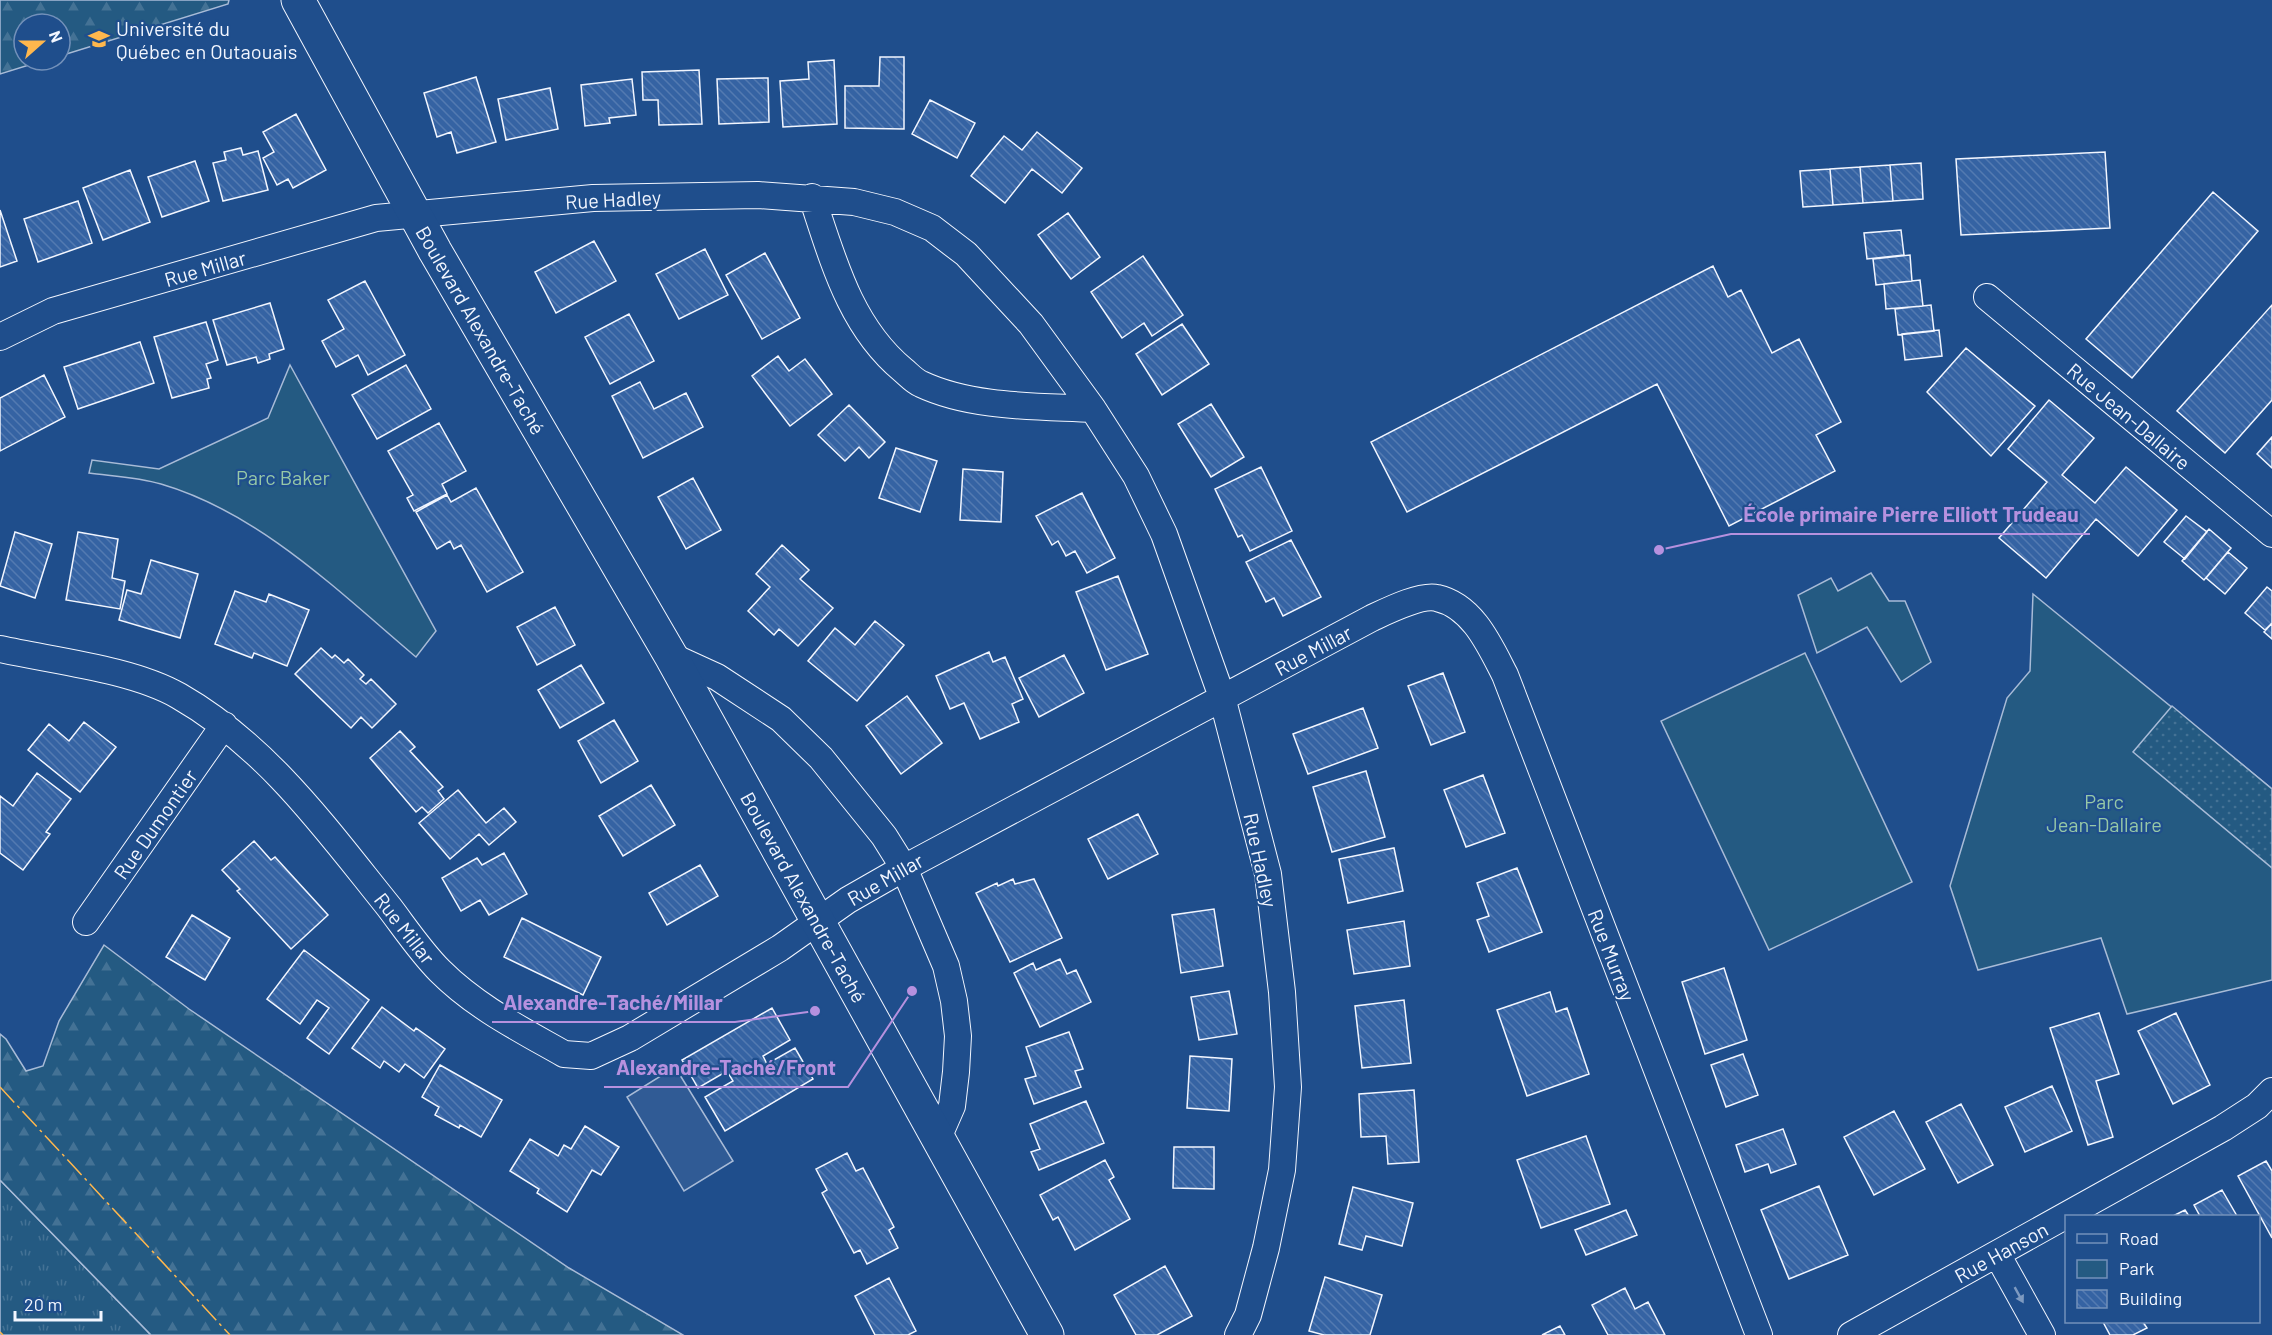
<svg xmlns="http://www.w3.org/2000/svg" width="2272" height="1335" viewBox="0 0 2272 1335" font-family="Barlow,sans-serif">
  <defs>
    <pattern id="grass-tufts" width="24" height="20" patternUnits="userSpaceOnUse" patternTransform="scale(1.5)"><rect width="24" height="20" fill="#245a82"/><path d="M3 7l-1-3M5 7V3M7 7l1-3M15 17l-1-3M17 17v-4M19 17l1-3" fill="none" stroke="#447295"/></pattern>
    <pattern id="forest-firs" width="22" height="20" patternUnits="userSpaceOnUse" patternTransform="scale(1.5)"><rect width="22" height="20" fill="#245a82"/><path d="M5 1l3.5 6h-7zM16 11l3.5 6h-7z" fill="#447295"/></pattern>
    <pattern id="garden-dots" width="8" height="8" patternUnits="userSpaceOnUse" patternTransform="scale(1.5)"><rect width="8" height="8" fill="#245a82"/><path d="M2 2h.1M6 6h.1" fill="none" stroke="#447295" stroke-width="1.8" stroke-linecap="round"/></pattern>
    <pattern id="building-back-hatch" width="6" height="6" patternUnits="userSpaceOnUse" patternTransform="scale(1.5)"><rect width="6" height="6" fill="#3563a3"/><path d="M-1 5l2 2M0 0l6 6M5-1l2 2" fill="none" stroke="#537ab1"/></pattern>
  </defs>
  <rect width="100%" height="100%" fill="#1f4e8c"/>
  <path fill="url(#grass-tufts)" stroke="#a8bbd7" stroke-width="1.5" d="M0,1180L151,1335H0Z"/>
  <path fill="url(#forest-firs)" stroke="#a8bbd7" stroke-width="1.5" d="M0,0H229L228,4L60,56V24H24V60H45L0,74Z
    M104,945L189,1009L569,1268L683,1335H151L0,1180V1034L6,1039L26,1071L43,1066L59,1021Z"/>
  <path fill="#245a82" stroke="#a8bbd7" stroke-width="1.5" d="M290,365L436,631L416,657C339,592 260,513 161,484C138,477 112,476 89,473L92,460L159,469L268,418Z
    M1871,573L1889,601H1905L1931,662L1901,682L1867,627L1817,653L1798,595L1831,578L1838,591Z
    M2033,594L2272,789V980L2127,1014L2101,938L1978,970L1950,886L2007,698L2030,671Z
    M1805,653L1912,882L1769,950L1661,721Z"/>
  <path fill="url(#garden-dots)" stroke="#a8bbd7" stroke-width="1.5" d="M2172,706L2272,789V868L2133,752Z"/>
  <path fill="#305b95" stroke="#a8bbd7" stroke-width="1.5" d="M675,1067L733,1161L684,1191L627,1097Z"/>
  <path fill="url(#building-back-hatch)" stroke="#f2f6ff" stroke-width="1.5" d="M880,57H904V129L845,128V86H879Z
    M834,60L837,124L783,127L780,81L809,79L808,62Z
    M699,70L702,124L659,125L658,100H643L642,72Z
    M476,77L496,142L457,153L451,132L437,137L424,93Z
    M768,78L769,122L719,124L717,79Z
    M632,79L636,115L609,118L610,123L585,126L581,85Z
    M550,88L558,129L506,140L498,99Z
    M930,100L975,123L957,158L912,134Z
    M296,114L326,170L293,188L288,179L277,185L263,158L274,152L263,132Z
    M1037,132L1082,168L1062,193L1032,169L1005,203L971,176L1004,136L1022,150Z
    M241,148L243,155L258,151L268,190L223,201L213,163L226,160L224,152Z
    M2105,152L2110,228L1961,235L1956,159Z
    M195,161L209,201L162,217L148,177Z
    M1921,163L1923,199L1893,201L1890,165Z
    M1890,165L1893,201L1863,203L1860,167Z
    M1860,167L1863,203L1833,205L1830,169Z
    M1830,169L1833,205L1803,207L1800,171Z
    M130,170L150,222L103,240L83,188Z
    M2213,192L2258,231L2132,378L2086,339Z
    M78,201L92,243L38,262L24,219Z
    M0,210L17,261L0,267Z
    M1068,213L1100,257L1071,279L1038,235Z
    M1901,230L1904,255L1867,259L1864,233Z
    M594,241L616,281L556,313L535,272Z
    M705,249L728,295L679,319L656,274Z
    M765,253L800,318L762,339L726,275Z
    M1910,255L1912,281L1876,285L1873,259Z
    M1143,256L1183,315L1152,336L1144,323L1122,338L1091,292Z
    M1713,266L1728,297L1741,290L1772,353L1799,339L1841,422L1816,435L1835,471L1729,526L1657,384L1407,512L1371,442Z
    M1920,280L1923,306L1886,309L1884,284Z
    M365,281L405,355L368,375L358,355L336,367L322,341L344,329L328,300Z
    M270,303L284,349L269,354L270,359L258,363L256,357L227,365L213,320Z
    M1931,305L1934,331L1898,335L1895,309Z
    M2272,305V400L2225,453L2177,411Z
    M629,314L654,361L610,384L585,337Z
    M206,322L218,360L206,364L211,378L207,379L209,388L172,398L154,337Z
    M1182,324L1209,364L1162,395L1136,354Z
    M1939,330L1942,356L1905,360L1902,334Z
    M140,342L154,383L78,409L64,367Z
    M1966,348L2035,406L1991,456L1927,392Z
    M778,356L789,371L805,359L832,394L790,426L752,376Z
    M406,365L431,409L377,439L352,395Z
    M44,375L65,417L0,451V398Z
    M640,382L654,409L686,393L703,427L643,458L612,396Z
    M2049,400L2094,438L2062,475L2095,503L2126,467L2177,510L2138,556L2096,519L2046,578L1999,538L2047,482L2008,449Z
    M1211,404L1244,457L1211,477L1178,424Z
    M849,405L885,442L869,458L859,447L845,461L818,435Z
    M439,423L466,471L442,484L447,494L414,511L407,498L413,495L388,451Z
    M2272,437V468L2257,454Z
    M896,448L937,461L920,512L879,498Z
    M1261,467L1292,531L1250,551L1242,535L1238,537L1215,489Z
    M963,469L1003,472L1001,522L960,520Z
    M693,478L721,530L686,549L658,497Z
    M476,488L523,572L487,592L461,545L454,549L450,541L437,549L416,512L447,495L451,502Z
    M1082,493L1115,558L1087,573L1075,551L1066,556L1058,541L1052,545L1036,516Z
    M2186,516L2207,532L2185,559L2164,542Z
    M2209,529L2231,548L2204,580L2182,561Z
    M15,532L52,544L35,598L0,586Z
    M78,532L118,539L112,578L125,581L120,609L66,600Z
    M1291,540L1321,597L1283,616L1274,598L1266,602L1246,562Z
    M782,545L809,570L800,579L833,608L798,646L779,629L774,635L748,611L770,587L756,574Z
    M2228,552L2247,568L2225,594L2206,578Z
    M151,560L198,574L180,638L119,620L127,590L141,594Z
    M1118,576L1148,654L1106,670L1076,592Z
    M2267,587L2272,591V623L2265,630L2245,613Z
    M235,591L266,602L269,594L309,610L287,666L254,653L252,658L215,644Z
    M555,607L575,645L537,665L517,627Z
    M875,621L904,645L857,701L808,661L835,628L855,645Z
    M2272,623V639L2264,632Z
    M321,648L332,658L335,655L344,663L348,659L364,675L360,679L366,684L371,679L396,704L372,728L361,717L351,728L295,674Z
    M989,652L993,662L1005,657L1023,699L1012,704L1019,722L980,739L964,703L950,709L936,676Z
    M1064,655L1084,693L1039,717L1019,678Z
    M581,665L604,703L560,728L538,690Z
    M1443,673L1465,732L1431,745L1408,686Z
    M907,696L942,743L901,774L866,726Z
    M1363,708L1378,748L1308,774L1293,734Z
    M614,720L638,761L601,783L578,741Z
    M84,722L116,747L80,792L28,750L49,724L69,741Z
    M400,731L415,747L410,751L443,787L438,791L444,799L428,813L422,807L416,812L370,758Z
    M1366,771L1385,837L1332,852L1313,787Z
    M37,773L71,799L46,832L50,834L23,870L0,853V796L13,806Z
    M1483,775L1505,833L1466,847L1444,790Z
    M651,785L675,825L623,856L599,816Z
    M458,790L486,823L504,808L516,822L489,845L479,834L450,859L419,823Z
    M1138,814L1158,854L1108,879L1088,839Z
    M254,841L271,860L275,857L328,915L291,949L237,891L240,889L222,870Z
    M1394,848L1403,891L1348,903L1339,859Z
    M504,853L527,894L489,915L480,900L461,911L442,878L477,858L482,865Z
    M700,865L718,896L667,925L649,893Z
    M1517,868L1542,932L1489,952L1477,920L1489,916L1477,883Z
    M1013,879L1015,884L1034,879L1062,938L1010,962L976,893L997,883L998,886Z
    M1214,909L1223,966L1181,973L1172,915Z
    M192,915L230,938L205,980L166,957Z
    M522,918L601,957L583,995L504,957Z
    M1404,921L1410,966L1354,974L1347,930Z
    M304,950L369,1000L329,1054L307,1038L329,1008L317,1000L300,1024L267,999Z
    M1060,959L1067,974L1076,970L1091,1002L1040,1027L1014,973L1033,963L1036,970Z
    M1724,968L1747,1040L1705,1054L1682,982Z
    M1229,991L1237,1034L1199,1040L1191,997Z
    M1550,992L1556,1012L1567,1008L1589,1074L1527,1096L1497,1010Z
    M1404,1000L1411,1063L1362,1068L1355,1006Z
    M382,1007L414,1031L416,1028L445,1049L424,1078L405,1064L399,1072L384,1061L380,1068L352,1048Z
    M772,1008L790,1040L763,1056L767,1064L795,1048L813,1079L725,1131L705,1097L733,1081L727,1071L698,1088L682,1060Z
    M2099,1013L2119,1074L2096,1081L2113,1137L2088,1145L2050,1028Z
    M2176,1013L2210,1085L2173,1104L2138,1031Z
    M1069,1032L1083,1069L1075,1071L1081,1087L1034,1104L1025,1079L1036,1076L1026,1047Z
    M1743,1054L1758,1095L1726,1107L1711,1065Z
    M1190,1056L1232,1059L1229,1111L1187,1108Z
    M440,1065L502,1100L481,1137L460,1125L459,1128L435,1115L439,1107L422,1097Z
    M2052,1086L2072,1131L2025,1152L2005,1107Z
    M1414,1090L1419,1162L1388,1164L1386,1136L1361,1137L1359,1094Z
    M1086,1101L1104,1143L1039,1170L1031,1152L1040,1149L1030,1124Z
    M1961,1104L1993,1165L1958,1183L1926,1122Z
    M1894,1111L1925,1169L1874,1195L1844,1137Z
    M585,1126L619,1147L601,1175L592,1170L567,1212L537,1193L539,1189L510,1171L530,1139L558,1156L564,1145L571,1149Z
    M1783,1129L1796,1164L1771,1173L1768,1164L1745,1172L1736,1145Z
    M1586,1136L1610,1204L1541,1228L1517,1160Z
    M1174,1147H1214V1189L1173,1188Z
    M847,1153L856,1171L863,1168L894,1227L889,1230L898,1248L867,1264L860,1250L854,1253L822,1193L827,1190L816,1169Z
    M1105,1160L1114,1177L1109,1180L1130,1219L1075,1250L1058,1217L1053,1220L1040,1195Z
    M2266,1161L2272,1171V1238L2238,1176Z
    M1819,1186L1848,1255L1789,1279L1761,1210Z
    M1353,1187L1413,1203L1402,1246L1366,1236L1362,1250L1339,1244Z
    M2222,1190L2237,1216H2200L2194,1205Z
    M1626,1210L1637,1235L1586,1255L1575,1230Z
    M2185,1210L2189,1216H2173Z
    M1165,1266L1192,1316L1157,1335H1136L1114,1295Z
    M1325,1277L1382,1295L1370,1335H1324L1309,1331Z
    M889,1278L916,1331L908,1335H875L855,1296Z
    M1625,1288L1635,1309L1648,1302L1665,1335H1608L1592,1305Z
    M2103,1322H2143L2147,1328L2133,1335H2110Z
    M1560,1326L1565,1335H1542Z"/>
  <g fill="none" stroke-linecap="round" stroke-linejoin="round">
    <defs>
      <path id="minor" d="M812,197C833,260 850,326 903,370C908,374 914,381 921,384C972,408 1037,406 1093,409
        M1987,297L2272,534
        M0,337L53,311L376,218L593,198L758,195L854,202L895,212L932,228L966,254L1031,324L1093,409L1136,476L1164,534L1222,697L1268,874L1282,992L1288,1087L1282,1170L1266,1248L1248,1315L1238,1335
        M0,649C54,661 132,669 179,696C268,747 326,829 389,907C405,928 421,952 440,971C476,1007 520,1029 564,1054L591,1056L630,1038L780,948L848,900L904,868L1372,618C1387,611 1421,594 1437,598C1473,606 1490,646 1505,675L1759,1335
        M671,656L717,677L781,719L821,758L884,836L904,868L946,966L954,1001L958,1036L956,1072L952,1106L938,1138
        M86,922L224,725
        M1997,1254L2042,1335
        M1851,1335L2223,1128L2257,1106L2272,1091"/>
      <path id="secondary" d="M298,0L435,251L671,656L1047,1335"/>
    </defs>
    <use href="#minor" stroke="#f2f6ff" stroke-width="28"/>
    <use href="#secondary" stroke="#f2f6ff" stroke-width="35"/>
    <use href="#minor" stroke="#1f4e8c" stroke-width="26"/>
    <use href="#secondary" stroke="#1f4e8c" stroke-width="33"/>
    <path stroke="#ffb74d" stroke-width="1.5" stroke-dasharray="21 4.5 3 4.5" stroke-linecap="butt" d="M0,1087L230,1335
      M0,1332L3,1335"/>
  </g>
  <defs><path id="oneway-solid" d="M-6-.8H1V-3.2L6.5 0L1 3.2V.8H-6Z" transform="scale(1.5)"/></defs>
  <use fill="#7e9ac0" href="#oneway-solid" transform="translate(2019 1295) rotate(61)"/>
  <defs>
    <symbol id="university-bare" viewBox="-9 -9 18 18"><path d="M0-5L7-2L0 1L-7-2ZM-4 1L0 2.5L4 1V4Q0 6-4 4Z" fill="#ffb74d" stroke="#1f4e8c" stroke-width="2.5" paint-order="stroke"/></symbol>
  </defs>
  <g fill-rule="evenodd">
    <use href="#university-bare" x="84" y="24" width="30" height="30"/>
  </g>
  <g text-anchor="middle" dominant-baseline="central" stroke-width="4.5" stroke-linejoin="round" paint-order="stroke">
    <g font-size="20" fill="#f2f6ff" stroke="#1f4e8c" text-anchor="start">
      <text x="116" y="28">Université du<tspan x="116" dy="23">Québec en Outaouais</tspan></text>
    </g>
    <g font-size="20" fill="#f2f6ff" stroke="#1f4e8c">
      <text transform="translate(613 199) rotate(-3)">Rue Hadley</text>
      <text transform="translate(205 268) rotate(-16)">Rue Millar</text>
      <text transform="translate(481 330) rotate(60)">Boulevard Alexandre-Taché</text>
      <text transform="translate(2129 416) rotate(40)">Rue Jean-Dallaire</text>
      <text transform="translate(1313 650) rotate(-28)">Rue Millar</text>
      <text transform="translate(155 824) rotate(-55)">Rue Dumontier</text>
      <text transform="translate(1261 860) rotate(78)">Rue Hadley</text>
      <text transform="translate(885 879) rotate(-30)">Rue Millar</text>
      <text transform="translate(804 897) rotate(61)">Boulevard Alexandre-Taché</text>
      <text transform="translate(405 928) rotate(52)">Rue Millar</text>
      <text transform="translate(1612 955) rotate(69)">Rue Murray</text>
      <text transform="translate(2001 1252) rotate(-29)">Rue Hanson</text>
    </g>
    <g font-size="20" fill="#97c8a6" stroke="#1f4e8c">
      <text x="283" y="477">Parc Baker</text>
      <text x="2104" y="801">Parc<tspan x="2104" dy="23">Jean-Dallaire</tspan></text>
    </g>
  </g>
  <path fill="none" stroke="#b691df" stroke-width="2" d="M1659 550L1731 534H2090M815 1011L735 1022H492M912 991L848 1087H604"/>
  <g fill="#b691df" stroke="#1f4e8c" stroke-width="2">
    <circle cx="1659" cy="550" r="6"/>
    <circle cx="815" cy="1011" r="6"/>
    <circle cx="912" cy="991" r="6"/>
  </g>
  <g font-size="21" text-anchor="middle" font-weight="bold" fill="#b691df" stroke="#1f4e8c" stroke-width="4.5" stroke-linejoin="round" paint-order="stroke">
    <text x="1911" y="522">École primaire Pierre Elliott Trudeau</text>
    <text x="613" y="1010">Alexandre-Taché/Millar</text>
    <text x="726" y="1075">Alexandre-Taché/Front</text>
  </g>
  <rect x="2065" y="1215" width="195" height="108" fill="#1f4e8c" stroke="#7391ba" stroke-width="1.5"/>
  <rect x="2077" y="1234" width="30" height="9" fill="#1f4e8c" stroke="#7391ba" stroke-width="1.5"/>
  <text x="2119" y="1245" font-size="18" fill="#f2f6ff">Road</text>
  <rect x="2077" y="1260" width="30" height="18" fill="#245a82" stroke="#7391ba" stroke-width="1.5"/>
  <text x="2119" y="1275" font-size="18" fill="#f2f6ff">Park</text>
  <rect x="2077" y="1290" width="30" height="18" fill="url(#building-back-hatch)" stroke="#7391ba" stroke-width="1.5"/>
  <text x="2119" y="1305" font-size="18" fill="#f2f6ff">Building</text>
  <g transform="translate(42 42) rotate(69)"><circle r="28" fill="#1f4e8c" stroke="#7391ba" stroke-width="1.5"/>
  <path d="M0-4.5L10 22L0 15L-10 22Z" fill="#ffb74d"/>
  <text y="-9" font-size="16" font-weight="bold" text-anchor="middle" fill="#f2f6ff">N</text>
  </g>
  <path d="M15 1311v9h86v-9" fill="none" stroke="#f2f6ff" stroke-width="3"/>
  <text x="24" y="1311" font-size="18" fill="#f2f6ff" stroke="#1f4e8c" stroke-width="4.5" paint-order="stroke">20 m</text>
</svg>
